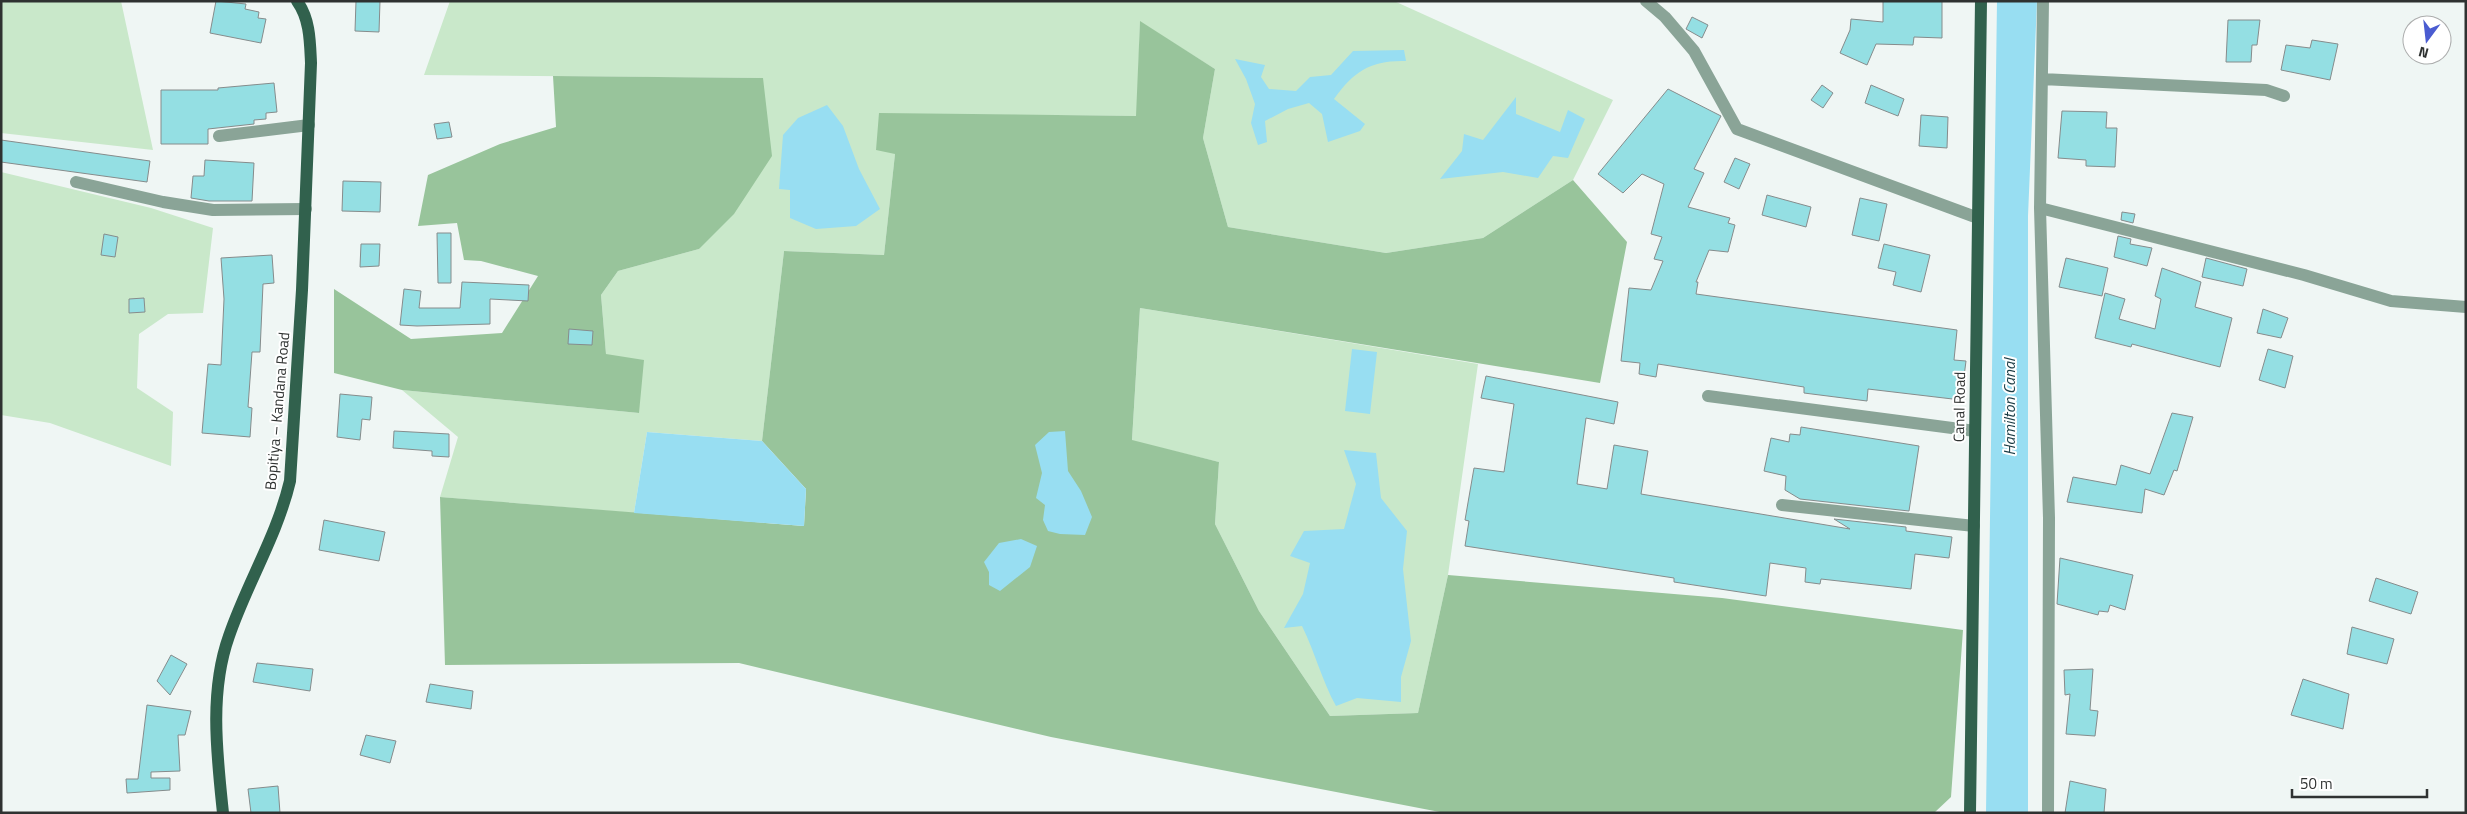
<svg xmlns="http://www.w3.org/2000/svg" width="2467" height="814" viewBox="0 0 2467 814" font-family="'Titillium Web',sans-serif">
  <rect width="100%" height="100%" fill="#eff6f4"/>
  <path fill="#c9e8ca" d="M1,1H121L153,150L1,133Z
    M450,1H1394L1613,100L1573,180L1483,238L1386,253L1228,227L1203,138L1215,69L1140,22L1137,116L879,114L895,154L884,255L784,251L762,441L647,432L634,513L440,497L458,437L402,390L639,413L606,354L601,295L618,271L699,249L763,78L424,75Z
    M1,172L151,208L213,228L203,313L168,314L139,334L137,388L173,412L171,466L50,423L1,415Z
    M1140,308L1478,364L1448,575L1418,713L1330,716L1259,611L1215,524L1219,462L1132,441Z"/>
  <path fill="#98c49b" d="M1140,21L1215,69L1203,138L1228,227L1386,253L1483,238L1573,180L1627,242L1600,383L1140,308L1132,440L1219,462L1215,524L1259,611L1330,716L1418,713L1448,575L1722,598L1963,630L1951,797L1934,813H1445L1051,737L739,663L445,665L440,497L804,526L806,489L762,441L784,251L884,255L895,154L876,150L879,113L1136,116Z
    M553,76L763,78L772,156L734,214L699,249L618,271L601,295L606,354L644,360L639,413L402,390L334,373V289L411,339L502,333L538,276L481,261L464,260L457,223L418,226L428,175L500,144L556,127Z"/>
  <path fill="#98def2" d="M1997,1H2037L2028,216V813H1986Z
    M1404,50L1406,61C1371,60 1354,71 1334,99L1365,124L1360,131L1328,142L1322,114L1309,103L1288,109L1265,121L1267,142L1258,145L1251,123L1255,104L1246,79L1235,59L1265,65L1261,77L1269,89L1296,91L1310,77L1331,75L1353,51Z
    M1516,97V114L1560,132L1568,110L1585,119L1568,158L1553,156L1538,178L1503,172L1440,179L1462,151L1464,134L1483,140Z
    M827,105L843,126L859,169L880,209L856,226L816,229L790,218V190L779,189L783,135L798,118Z
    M1352,349L1377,352L1370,414L1345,411Z
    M1065,431L1068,471L1081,491L1092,517L1085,535L1060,534L1048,531L1043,520L1045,505L1036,498L1042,473L1035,445L1049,432Z
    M647,432L762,441L806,489L804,526L634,513Z
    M1344,450L1376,453L1381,498L1407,531L1403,569L1411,641L1401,677V702L1357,698L1336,706C1322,681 1315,652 1302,626L1284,628L1303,594L1310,563L1290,556L1304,531L1344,529L1356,484Z
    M1021,539L1037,546L1030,567L1000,591L989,585V572L984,562L999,543Z"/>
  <path fill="#94dfe3" stroke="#868c8c" d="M216,1L246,4L245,9L259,12L258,18L266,19L261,43L210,33Z
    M356,1H380L379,32L355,31Z
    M1883,1H1942V38L1914,37L1913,45L1876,44L1867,65L1840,53L1850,30L1851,19L1883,22Z
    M1692,17L1708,25L1702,38L1686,29Z
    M2228,20H2260L2257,45H2252L2251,62H2226Z
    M2312,40L2338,44L2330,80L2281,70L2286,45L2310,48Z
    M274,83L277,112L266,113V119L254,120V124L208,129V144H161V90H218V88Z
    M1822,85L1833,93L1823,108L1811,100Z
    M1871,85L1904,99L1898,116L1865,103Z
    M1668,89L1721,116L1694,169L1704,173L1688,207L1730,218L1728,223L1735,225L1728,252L1709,250L1696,282H1698L1696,294L1957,330L1954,360L1966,361L1961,400L1868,389L1867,401L1804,393V387L1658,364L1656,377L1639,374L1640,363L1621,361L1629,288L1651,290L1663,261L1654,259L1662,237L1651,234L1664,184L1642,174L1623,193L1598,174Z
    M2062,111L2107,112L2106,128H2117L2115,167L2086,166V160L2058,158Z
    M1921,115L1948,117L1947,148L1919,146Z
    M449,122L452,137L437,139L434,124Z
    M1,140L150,161L147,182L1,162Z
    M1735,158L1750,164L1739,189L1724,182Z
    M205,160L254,163L252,201H209L191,198L193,176H204Z
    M343,181L381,182L380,212L342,211Z
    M1767,195L1811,207L1806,227L1762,215Z
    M1860,198L1887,204L1879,241L1852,235Z
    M2122,212L2135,214L2133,223L2121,220Z
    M437,233H451V283H438Z
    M104,234L118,237L115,257L101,255Z
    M2118,236L2131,239L2130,244L2152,248L2147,266L2114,257Z
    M361,244H380L379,266L360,267Z
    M1884,244L1930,255L1921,292L1893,285L1896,272L1878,268Z
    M272,255L274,283L263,284L260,352H252L248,407L252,408L250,437L202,433L208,364L221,365L224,299L221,258Z
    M2066,258L2108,268L2102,296L2059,287Z
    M2206,258L2247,269L2243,286L2202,277Z
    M2162,268L2201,282L2195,307L2232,318L2220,367L2132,344L2131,347L2095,338L2105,293L2125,299L2119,319L2155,329L2161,299L2155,296Z
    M462,282L529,285L528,301L490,299V324L417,326L400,325L404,289L421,291L419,308H460Z
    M144,298L145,312L129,313V299Z
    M2263,309L2288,318L2281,338L2257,333Z
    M569,329L593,331L592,345L568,344Z
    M2268,349L2293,356L2285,388L2259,380Z
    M1486,376L1618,402L1614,424L1586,418L1577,484L1607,489L1614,445L1648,451L1641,494L1850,529L1834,519L1906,527V531L1952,537L1949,558L1915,554L1911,589L1821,579L1820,584L1805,582L1806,568L1770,563L1766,596L1674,582V578L1465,546L1469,521L1465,520L1474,468L1504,472L1514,404L1481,398Z
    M340,394L372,397L370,420L362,419L360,440L337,437Z
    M2172,413L2193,417L2177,471L2174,470L2164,495L2145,489L2142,513L2067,502L2073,477L2116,485L2121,465L2150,474Z
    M1801,427L1919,446L1909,511L1800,499L1785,490L1786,476L1764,471L1771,438L1789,442L1790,434L1800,435Z
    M394,431L449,434V457L432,456V451L393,448Z
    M324,520L385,532L379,561L319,550Z
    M2060,558L2133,575L2125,610L2110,605L2108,612L2099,611L2098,615L2057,604Z
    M2376,578L2418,592L2411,614L2369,601Z
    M2352,627L2394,639L2387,664L2347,654Z
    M171,655L187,664L170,695L157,681Z
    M257,663L313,669L310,691L253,682Z
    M2093,669L2090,710L2098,711L2095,736L2066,734L2070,694L2065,695L2064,670Z
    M2303,679L2349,694L2343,729L2291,715Z
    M430,684L473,691L471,709L426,702Z
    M147,705L191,711L185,735H178L180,771L151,772V778H170V790L127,793L126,779H138Z
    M366,735L396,741L390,763L360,755Z
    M2070,781L2106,789L2104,813H2065Z
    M278,786L280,813H251L248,789Z"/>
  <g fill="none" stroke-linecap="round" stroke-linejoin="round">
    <path stroke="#8aa497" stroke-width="12" d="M1646,1L1665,17L1694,51L1737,129L1978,218
      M2043,1L2040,208L2049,518L2048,813
      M2042,79L2266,90L2284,96
      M219,136L309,125
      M76,182L163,202L213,210L306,209
      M2040,208L2304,275L2391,301L2466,307
      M1708,396L1975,431
      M1782,505L1974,526"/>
    <path stroke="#31614d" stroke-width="12" d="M223,813C217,755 209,692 229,636C247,583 277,536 290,481L302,290L311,63C310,41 310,19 297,1
      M1970,813L1981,1"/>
  </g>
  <g text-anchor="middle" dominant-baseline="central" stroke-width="4" stroke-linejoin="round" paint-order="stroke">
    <g font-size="15" fill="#2f3231" stroke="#fff">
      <text transform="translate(1959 407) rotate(-89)">Canal Road</text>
      <text transform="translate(277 411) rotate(-85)">Bopitiya – Kandana Road</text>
    </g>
    <g font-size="16" font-style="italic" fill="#1a3b44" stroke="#fff">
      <text transform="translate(2009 407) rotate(-90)">Hamilton Canal</text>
    </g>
  </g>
  <rect width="2467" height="814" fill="none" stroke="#2f3231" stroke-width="5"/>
  <g transform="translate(2427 40) rotate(195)"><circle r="24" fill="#ffffff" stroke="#acadad"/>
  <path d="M0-4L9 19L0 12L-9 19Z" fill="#4a5cd1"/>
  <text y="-8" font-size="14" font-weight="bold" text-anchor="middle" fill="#2f3231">N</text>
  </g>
  <path d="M2292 789v8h135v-8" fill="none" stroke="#2f3231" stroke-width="2.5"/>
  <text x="2300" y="789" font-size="15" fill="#2f3231" stroke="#ffffff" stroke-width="4" paint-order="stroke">50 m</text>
</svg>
